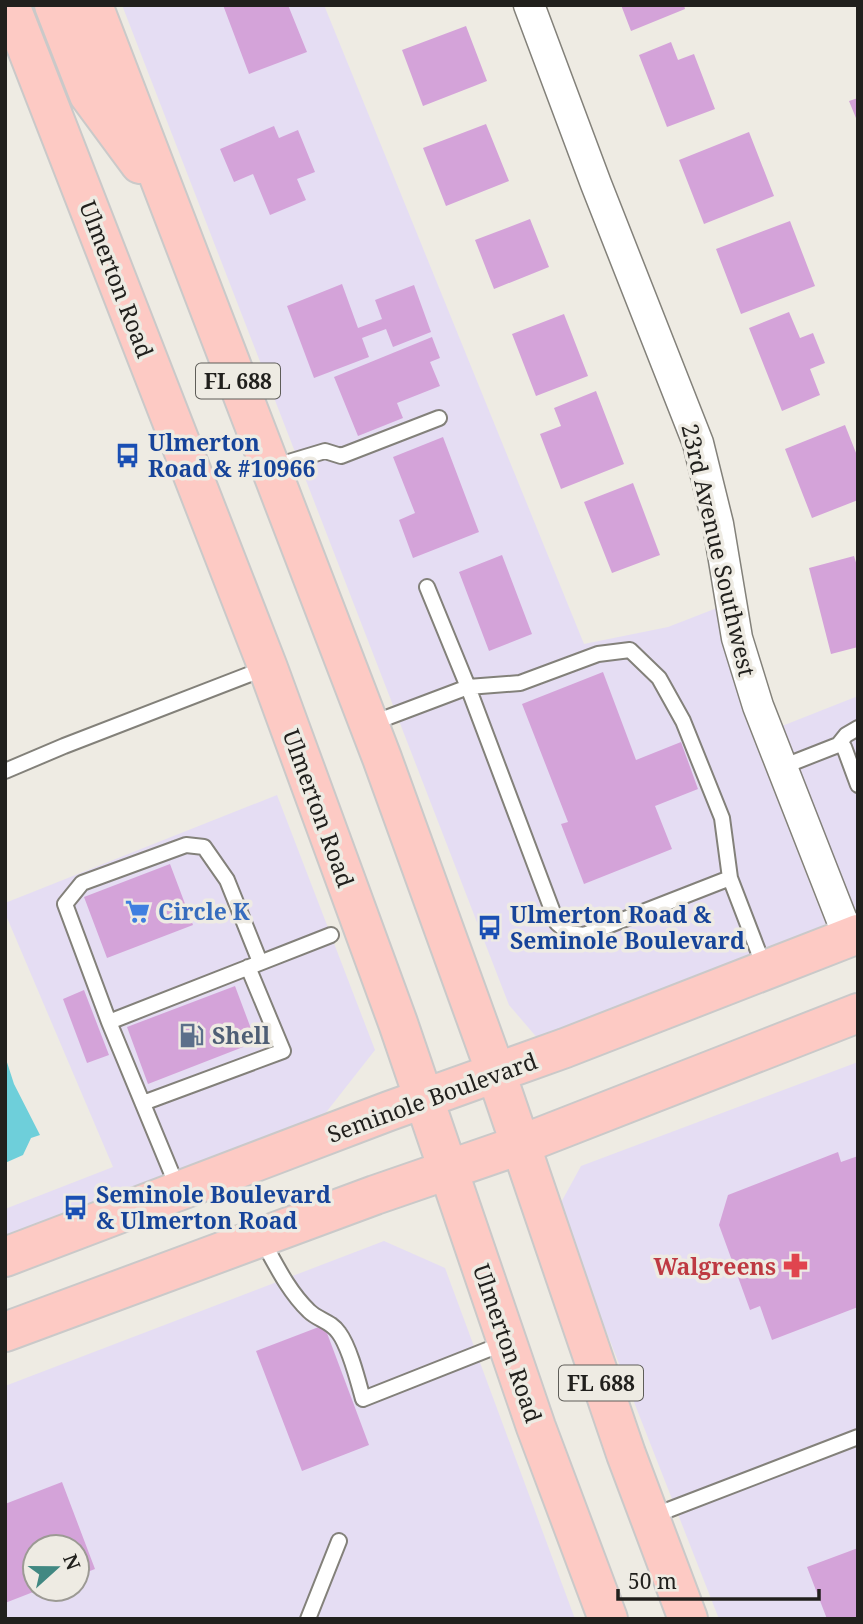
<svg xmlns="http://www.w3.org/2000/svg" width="863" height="1624" viewBox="0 0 863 1624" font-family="'Noto Serif',serif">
  <rect width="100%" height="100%" fill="#eeebe3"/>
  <path fill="#e5ddf3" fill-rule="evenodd" d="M122,5H324L584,644L668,627L717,608L722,643L743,712L827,927L539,1040L509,1005Z
    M858,696V915L856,916L782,726Z
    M277,795L375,1050L317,1124L5,1243V1209L113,1167L5,913V903Z
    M858,1062V1619H719L558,1208L581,1166Z
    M384,1241L445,1268L575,1619H5V1386ZM35,1547H77V1589H35Z"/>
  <path fill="#6ecfda" d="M5,1056L14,1084L40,1135L31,1138L23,1155L5,1163Z"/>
  <path fill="#d4a3d9" d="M223,5H288L307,52L249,74Z
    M621,5H684L685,9L631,31Z
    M466,26L487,81L423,106L402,50Z
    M671,42L678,60L694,54L715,109L667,127L639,55Z
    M858,98V123L849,101Z
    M486,124L509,181L446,206L423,148Z
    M274,126L279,138L298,130L315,172L297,179L306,200L270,215L253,174L234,182L220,149Z
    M749,132L774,196L704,224L679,160Z
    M530,219L549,267L494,289L475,240Z
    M790,221L815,286L741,314L716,249Z
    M342,284L358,328L382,319L375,300L414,285L431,332L393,347L386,329L362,338L369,357L314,378L287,306Z
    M789,312L800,338L813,333L825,363L810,369L820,395L782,411L749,328Z
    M564,314L588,376L536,396L512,334Z
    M432,337L440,358L430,362L440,386L397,403L403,418L358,436L334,377Z
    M596,391L624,464L561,489L540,434L561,426L554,408Z
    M845,425L858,458V500L812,518L785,449Z
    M443,437L479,532L413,558L399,520L415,513L393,457Z
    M633,483L660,555L612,573L584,502Z
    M502,555L532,634L489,651L459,572Z
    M854,556L858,569V647L831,654L809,568Z
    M603,672L636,760L681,742L698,789L655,806L672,849L584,884L561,824L568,822L522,704Z
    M170,864L193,925L107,958L84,897Z
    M235,986L256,1042L148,1084L127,1027Z
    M84,990L109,1055L87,1063L63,999Z
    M838,1152L841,1162L858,1156V1307L772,1340L760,1306L750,1310L719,1225L728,1195Z
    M324,1325L369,1445L302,1471L256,1351Z
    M62,1482L95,1569L77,1576V1547H35V1589H41L5,1603V1504Z
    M858,1548V1619H827L807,1567Z"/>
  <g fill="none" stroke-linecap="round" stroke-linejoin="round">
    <defs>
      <path id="lane" d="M272,467L325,451L341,456L439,418
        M427,587L468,687L520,683L598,654L630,650L659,678L683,721L722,818L730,878
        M370,724L468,687L557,923L569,933L584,935L730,878L765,969
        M838,745L846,735L858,728
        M782,767L838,745L844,747L858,785
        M5,771L64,746L266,668
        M109,1022L65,904L82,883L186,845L204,847L227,880L260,962
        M143,1103L283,1051L248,967
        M179,1191L109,1022L331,935
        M261,1238C275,1263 288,1291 309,1311C318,1320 331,1321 339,1333C350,1348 358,1381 363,1399L507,1342
        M650,1517L858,1437
        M308,1619L339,1541"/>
      <path id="street" d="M529,5L596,184L698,443L718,524L737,638L758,706L849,938"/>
      <path id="primary" d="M10,5L268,668L398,1023L536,1427L608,1619
        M54,5L89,95L140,164
        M93,5L382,758L496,1073L626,1454L688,1619
        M5,1257L389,1111L565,1048L858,934
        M5,1332L375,1195L520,1145L858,1013"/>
    </defs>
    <use href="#lane" stroke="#83817a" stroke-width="18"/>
    <use href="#street" stroke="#83817a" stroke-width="33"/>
    <use href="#primary" stroke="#cac9c9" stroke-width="42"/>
    <use href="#lane" stroke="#fff" stroke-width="14"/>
    <use href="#street" stroke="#fff" stroke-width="30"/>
    <use href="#primary" stroke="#fdcac4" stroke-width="38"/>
  </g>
  <defs>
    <symbol id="bus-bare" viewBox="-9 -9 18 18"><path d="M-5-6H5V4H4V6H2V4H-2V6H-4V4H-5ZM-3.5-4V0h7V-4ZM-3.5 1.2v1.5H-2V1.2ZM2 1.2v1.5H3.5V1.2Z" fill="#1a4fb4" stroke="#eeebe3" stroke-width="2.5" paint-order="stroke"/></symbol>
    <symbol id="supermarket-bare" viewBox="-9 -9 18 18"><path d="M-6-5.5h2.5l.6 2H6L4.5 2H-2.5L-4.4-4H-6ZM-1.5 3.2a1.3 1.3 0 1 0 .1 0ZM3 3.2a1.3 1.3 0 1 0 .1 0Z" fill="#3f7fe0" stroke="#eeebe3" stroke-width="2.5" paint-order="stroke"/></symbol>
    <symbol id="fuel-bare" viewBox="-9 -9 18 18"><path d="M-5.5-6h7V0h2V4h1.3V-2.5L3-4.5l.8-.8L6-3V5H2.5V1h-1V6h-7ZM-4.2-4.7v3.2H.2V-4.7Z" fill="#5c6f8a" stroke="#eeebe3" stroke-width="2.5" paint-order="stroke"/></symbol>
    <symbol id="pharmacy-bare" viewBox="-9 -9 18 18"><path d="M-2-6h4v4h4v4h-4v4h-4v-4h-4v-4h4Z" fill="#e0444e" stroke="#eeebe3" stroke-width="2.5" paint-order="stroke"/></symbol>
  </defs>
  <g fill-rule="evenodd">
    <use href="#bus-bare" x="110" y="438" width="35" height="35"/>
    <use href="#supermarket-bare" x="120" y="894" width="35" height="35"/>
    <use href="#bus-bare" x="472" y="910" width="35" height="35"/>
    <use href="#fuel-bare" x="174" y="1018" width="35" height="35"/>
    <use href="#bus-bare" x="58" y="1190" width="35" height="35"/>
    <use href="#pharmacy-bare" x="778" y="1248" width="35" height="35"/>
  </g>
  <g text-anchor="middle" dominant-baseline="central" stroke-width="7" stroke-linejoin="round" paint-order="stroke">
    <g fill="#eeebe3" stroke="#5e5d58" stroke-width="2">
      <rect x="196" y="363.5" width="84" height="35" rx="5"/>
      <rect x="559" y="1365.5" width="84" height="35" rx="5"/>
    </g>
    <g font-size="21" font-weight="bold" fill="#21201d">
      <text x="238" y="381">FL 688</text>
      <text x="601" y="1383">FL 688</text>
    </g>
    <g font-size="23" fill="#21201d" stroke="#eeebe3">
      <text transform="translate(117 279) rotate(69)">Ulmerton Road</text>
      <text transform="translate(719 550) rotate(77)">23rd Avenue Southwest</text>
      <text transform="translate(319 808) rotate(70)">Ulmerton Road</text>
      <text transform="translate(432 1097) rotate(-20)">Seminole Boulevard</text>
      <text transform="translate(508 1343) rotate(71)">Ulmerton Road</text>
    </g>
    <g font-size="23" font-weight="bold" fill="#164399" stroke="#eeebe3" text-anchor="start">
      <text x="148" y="442">Ulmerton<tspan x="148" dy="26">Road &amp; #10966</tspan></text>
      <text x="510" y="914">Ulmerton Road &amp;<tspan x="510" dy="26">Seminole Boulevard</tspan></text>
      <text x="96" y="1194">Seminole Boulevard<tspan x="96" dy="26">&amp; Ulmerton Road</tspan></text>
    </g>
    <g font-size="23" font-weight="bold" fill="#366cbe" stroke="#eeebe3" text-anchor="start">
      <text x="158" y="911">Circle K</text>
    </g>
    <g font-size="23" font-weight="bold" fill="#4e5e75" stroke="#eeebe3" text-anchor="start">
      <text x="212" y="1035">Shell</text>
    </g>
    <g font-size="23" font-weight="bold" fill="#be3a42" stroke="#eeebe3" text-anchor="end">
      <text x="776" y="1266">Walgreens</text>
    </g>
  </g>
  <rect width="863" height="1624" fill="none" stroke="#21201d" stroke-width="14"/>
  <g transform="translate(56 1568) rotate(69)"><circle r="33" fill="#eeebe3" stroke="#9c9a94" stroke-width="2"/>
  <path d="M0-5L12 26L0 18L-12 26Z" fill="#418882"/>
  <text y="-10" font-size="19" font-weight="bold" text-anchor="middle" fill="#21201d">N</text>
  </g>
  <path d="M618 1589v10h201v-10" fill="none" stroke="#21201d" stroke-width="3.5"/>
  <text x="628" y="1589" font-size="21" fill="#21201d" stroke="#eeebe3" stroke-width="5" paint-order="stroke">50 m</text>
</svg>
